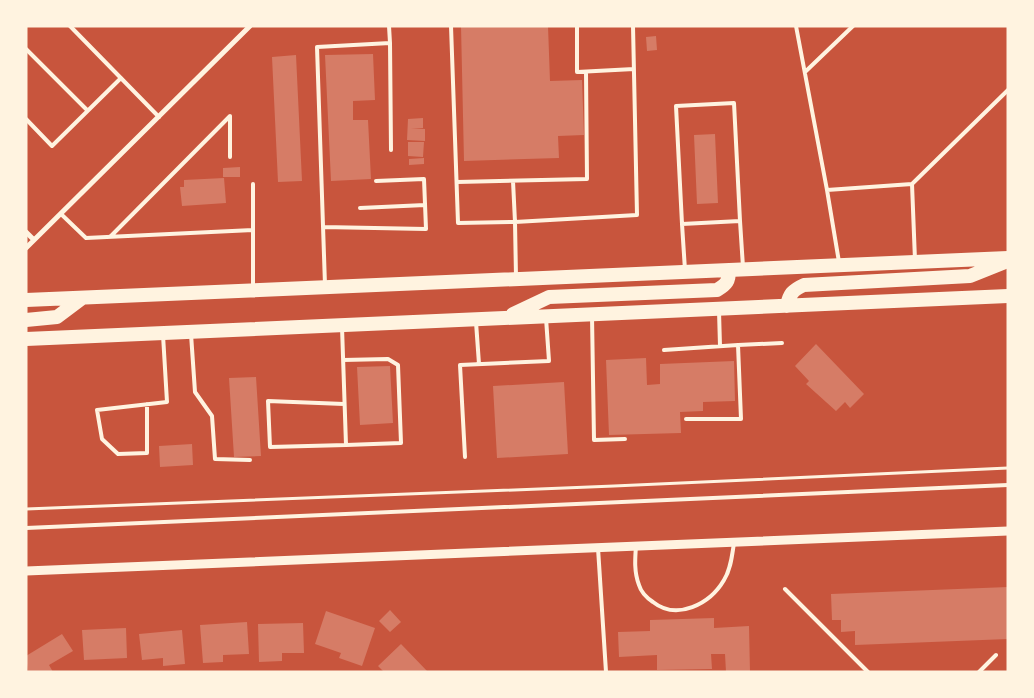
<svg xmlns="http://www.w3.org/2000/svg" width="1034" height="698" viewBox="0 0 1034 698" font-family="'PT Serif',serif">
  <rect width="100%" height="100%" fill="#c8553d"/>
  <path fill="#d67c66" d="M461,26H548L550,81L582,80L584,135L558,136L559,158L464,161Z
    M656,36L657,50L647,51L646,37Z
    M373,54L375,100L353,101V120H368L371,179L331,181L325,55Z
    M296,55L302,181L278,182L272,57Z
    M423,118V128H411L425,129V141L407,140L408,119Z
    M715,134L718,203L697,204L694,135Z
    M408,142H424L423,157L408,156Z
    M424,158V164L409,165V159Z
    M240,167V177H223V168Z
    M224,178L226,203L182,206L180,187H184V180Z
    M816,344L864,394L850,408L845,402L836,411L806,384L809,381L795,366Z
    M646,358L647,385L660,384V364L734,361L735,401L703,402V411L680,412L681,433L609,435L606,360Z
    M390,366L393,423L360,425L357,367Z
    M256,377L261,456L234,457L229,378Z
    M564,382L568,454L497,458L493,386Z
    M192,444L193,465L160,467L159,446Z
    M1008,587V639L855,645V631L841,632V620H832L831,594Z
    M390,610L401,622L390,632L379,621Z
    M326,611L375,628L362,666L339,658L341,653L315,644Z
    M714,618V628L749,626L750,672H726L725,654H711L712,669L657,670V655L619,657L618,632L650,631V620Z
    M247,622L249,654L223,655V662L203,663L200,625Z
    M303,623L304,653H282V661L259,662L258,624Z
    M126,628L127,658L84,660L82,630Z
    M182,630L185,664L163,666V658L142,660L139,634Z
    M62,634L73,651L49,665L53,672H28L26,656Z
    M401,644L428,672H384L378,666Z"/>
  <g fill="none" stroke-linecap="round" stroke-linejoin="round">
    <path stroke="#fff3e0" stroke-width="3" d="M26,509L614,486L1008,468"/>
    <path stroke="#fff3e0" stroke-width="4" d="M70,26L159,117
      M389,26L390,43
      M451,26L458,223L515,222L513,181
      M577,26V72L634,69
      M796,26L827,190L912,184L1008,90
      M26,49L87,110
      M805,72L853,26
      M26,119L52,146L121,78
      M457,182L587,179L586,72
      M912,184L915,260
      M827,190L839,262
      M360,208L425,205
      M61,214L86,238L253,230
      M682,224L676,106L734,103L740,221
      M323,227L426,229L424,179L376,181
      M110,237L230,116V157
      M685,270L682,224L740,221L743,267
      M516,277L515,222L637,215L633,26
      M325,285L317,47L390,43L391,150
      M253,288V184
      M719,311L720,346
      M592,316L594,440L625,439
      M476,322L479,364
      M342,327L346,445L270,447L268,401L344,404
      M191,334L195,392L212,416L215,459L250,460
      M664,350L738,345
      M343,360L388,359L398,365L401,443L346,445
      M147,404V453L118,454L102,439L97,410L167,402L163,335
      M686,419H741L738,345L782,343
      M465,457L460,365L549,361L546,318
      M26,528L1008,485
      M636,546C635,559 634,572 639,585C641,592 647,598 653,602C677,621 710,604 724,580C731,569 732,555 734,543
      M598,548L606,672
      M785,589L868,672
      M979,672L996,655"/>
    <path stroke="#fff3e0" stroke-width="5" d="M26,232L34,240
      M26,248L250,26"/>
    <path stroke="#fff3e0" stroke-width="9" d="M26,571L1008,531"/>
    <path stroke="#fff3e0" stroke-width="14" d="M26,300L1008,258
      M787,306C789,294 793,290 804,285L970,276L1005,262
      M513,314L549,297L717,290C727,284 729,281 729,270
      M26,320L57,317L81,299
      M26,339L1008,296"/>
  </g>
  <rect width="1034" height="698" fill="none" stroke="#fff3e0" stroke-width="55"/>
</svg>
